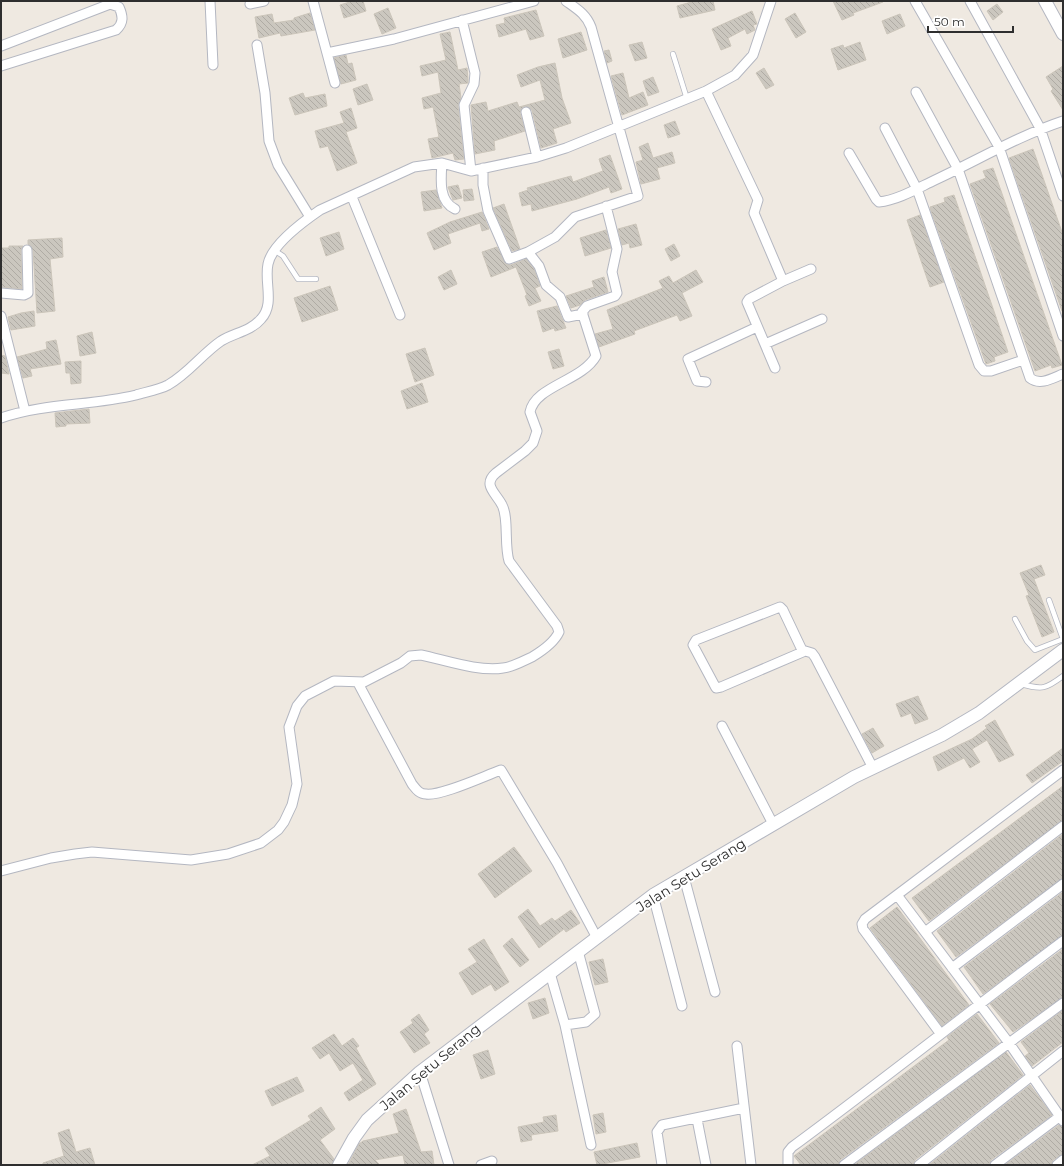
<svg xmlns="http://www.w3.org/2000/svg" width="1064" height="1166" viewBox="0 0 1064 1166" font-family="Montserrat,sans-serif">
  <defs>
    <pattern id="building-back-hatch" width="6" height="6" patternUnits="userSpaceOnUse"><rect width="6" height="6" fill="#cbc7bf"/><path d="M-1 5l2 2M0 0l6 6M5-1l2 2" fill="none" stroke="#afaba4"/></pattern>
  </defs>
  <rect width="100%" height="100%" fill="#efe9e1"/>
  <path fill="url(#building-back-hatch)" stroke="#cbc5ba" d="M353,1H363L366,11L344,18L340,5Z
    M695,1H713L715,10L680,18L677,6Z
    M833,1H883V2L853,13L854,15L842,20Z
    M997,4L1003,12L993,20L987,11Z
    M388,8L396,28L382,34L374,14Z
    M536,10L544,36L530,40L526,29L499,37L496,25L505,23L504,18Z
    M752,11L757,24L753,25L755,30L747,34L745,29L728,38L731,46L721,50L712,29Z
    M310,13L315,30L281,36L280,33L259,38L255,17L272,14L274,23L294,20V18Z
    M795,13L806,32L796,38L785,19Z
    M900,14L905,26L887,34L882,21Z
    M450,32L458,70L467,68L468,80V83L459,84L461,98L458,106L464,159L455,160L453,153L432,158L428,139L439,137L433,107L424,109L422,98L441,93L438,72L422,76L420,66L446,60L440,34Z
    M581,32L587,50L563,58L558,39Z
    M642,42L647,58L635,61L629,45Z
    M860,42L866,60L838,70L831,49L843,45L844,48Z
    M609,50L612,61L607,63L604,51Z
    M346,55L348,64L352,63L356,80L341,84L334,58Z
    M555,63L562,98L571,123L553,129L557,143L541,148L532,110L525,106L522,108L520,113L525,131L494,141L495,150L475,154L471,105L486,102L488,111L517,102L519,107L545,100L540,80L521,87L517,75L538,67Z
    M1063,66V110L1051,91L1053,89L1046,77Z
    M764,68L774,85L766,89L756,73Z
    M623,73L629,98L643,92L648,105L622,115L611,76Z
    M653,77L659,92L648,96L643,81Z
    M367,84L373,100L358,105L353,89Z
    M303,93L305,98L325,94L327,106L295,115L289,98Z
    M351,108L357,128L346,132L357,163L337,171L328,146L320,148L315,131L344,123L340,112Z
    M675,121L680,134L668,138L664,125Z
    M648,143L653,158L672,152L675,163L657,168L660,179L641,184L636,162L643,160L639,147Z
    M1033,149L1063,235V311H1062L1009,158Z
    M610,155L622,189L611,193L609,187L577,199L532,211L531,204L522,206L519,193L528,190L527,188L571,176L573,182L603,171L599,159Z
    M993,168L1062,365L1052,368L1051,365L1035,371L970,184L986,178L983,171Z
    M458,185L462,198L453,200L448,187Z
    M472,189L474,200L464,201L463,190Z
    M436,190L442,208L424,211L421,192Z
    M954,195L1008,352L994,357L995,361L986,364L931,211L930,207L945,202L944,198Z
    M504,204L520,249L512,251L493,208Z
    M482,212L489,229L482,231L480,223L448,234L451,243L434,250L427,233L450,222Z
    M920,215L944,282L930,287L907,220Z
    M636,224L642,245L630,248L629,243L622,245L618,229Z
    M606,230L611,248L585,256L580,238Z
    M339,232L344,249L326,256L320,238Z
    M62,238L63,257L50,259L55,311L37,313L33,250L28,244V240Z
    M674,244L680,256L671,261L665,249Z
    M9,246H23L21,250L22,289L1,287V248H9Z
    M497,247L506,264L511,265L526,259L534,269L540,286L535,288L541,301L529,306L525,296L527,295L516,267L491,277L482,252Z
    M451,270L457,284L444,290L438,277Z
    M696,270L703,282L682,293L692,316L680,321L677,315L634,331L635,334L599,347L595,334L613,329L607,310L663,288L659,281L669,276L673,283Z
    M604,277L608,292L585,300L580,305L571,308L566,296L594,287L592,281Z
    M330,286L338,310L302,322L294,298Z
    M557,306L566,328L555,331L554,328L543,332L537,311Z
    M34,311L35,326L11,330L8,317L21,313Z
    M92,332L96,353L80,356L77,336Z
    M56,340L61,364L30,369L32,376L23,378L17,357L47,349L46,342Z
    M425,348L434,375L415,382L406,354Z
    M559,349L564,366L553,369L548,352Z
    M1,355L5,356L9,374L1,373Z
    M81,361V383L71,384L70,373H66L65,362Z
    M422,383L428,402L407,409L401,391Z
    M89,409L90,423L66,424V426L56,427L55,413Z
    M1041,565L1045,575L1034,579L1054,632L1042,637L1026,596L1029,595L1020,573Z
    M918,696L928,719L915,724L911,713L901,717L896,704Z
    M995,720L1014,755L999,762L987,740L972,749L980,762L970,768L964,758L938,771L933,757L972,739L987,728L985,726Z
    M873,728L884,746L872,753L862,734Z
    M1063,748V761L1032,783L1026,775Z
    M1063,786V820L929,921L912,898Z
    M1063,834V878L956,957L937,931Z
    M514,847L532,871L495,898L478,874Z
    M1063,892V935L983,994L964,967Z
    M897,907L969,1005L942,1026L870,928Z
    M528,909L540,926L552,918L555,921L571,910L580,923L566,932L564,929L539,948L518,917Z
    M512,938L529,960L520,967L503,946Z
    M484,939L509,982L495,991L491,984L472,995L459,973L477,962L468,949Z
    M1063,949V997L1013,1032L990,1004Z
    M603,959L608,982L595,985L589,962Z
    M545,998L549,1013L533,1019L528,1003Z
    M1063,1010V1042L1032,1066L1025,1056L1029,1053L1021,1042Z
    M419,1014L429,1030L424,1034L430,1043L414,1053L400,1032L413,1023L411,1020Z
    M977,1014L999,1043L840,1160L838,1165H801L794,1156L949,1040L947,1037Z
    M334,1034L342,1046L353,1038L359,1046L356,1048L376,1084L349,1101L344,1093L363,1080L353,1063L340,1071L329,1053L320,1059L312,1048Z
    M488,1050L495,1074L481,1079L473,1055Z
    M1006,1052L1023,1075L915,1160L913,1165H854Z
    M297,1077L304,1091L272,1106L265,1091Z
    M1030,1085L1052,1115L991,1160L989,1165H929Z
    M321,1107L335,1129L320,1140L334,1159L332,1165H252L270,1156L265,1148L311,1120L308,1116Z
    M406,1109L421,1152L432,1151L434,1165H405L403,1155L375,1160L380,1165H348L359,1144L363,1141L399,1133L393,1114Z
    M603,1113L606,1132L596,1134L593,1115Z
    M556,1115L558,1131L531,1135L532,1140L521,1142L518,1127L544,1122L543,1117Z
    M1059,1125L1063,1127V1154L1053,1160L1051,1165H1005Z
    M69,1129L76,1152L90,1148L95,1165H43V1163L64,1156L58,1133Z
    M637,1143L640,1157L597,1165L594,1152Z"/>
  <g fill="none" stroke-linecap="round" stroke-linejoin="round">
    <defs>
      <path id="lane" d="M673,54L687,99
        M274,250L283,256L298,279H316
        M1049,600L1063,639
        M1015,619L1027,641L1035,650L1063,639
        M1021,684C1042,690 1046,689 1063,676"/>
      <path id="street" d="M210,1L213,65
        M313,1L335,83
        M915,1L999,147L1063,336
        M970,1L1040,128L1063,196
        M250,4L264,1
        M462,20L475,73L474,84L464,105L471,171
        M257,45L265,93L269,141L278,165L310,217
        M1,46L110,4L119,7C123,16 124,23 116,30L1,66
        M327,53L394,39L534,1
        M706,91L758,200L754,213L783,281L749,299L747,302L775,368
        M916,92L958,169L1030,378C1040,386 1053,378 1063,374
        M526,112L537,157
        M885,128L917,189L979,365L984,371H991L1023,360
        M849,153L876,199L879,202C898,200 918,188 935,180C978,160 1018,136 1063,121
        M442,163C441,178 438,201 455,209
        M483,168V185L488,211L509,259L528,252L555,237L575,217L638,196L591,27C586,14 577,9 566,1
        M352,197L400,315
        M528,252L539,266L546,285L560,297L568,317L583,314
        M783,281L811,269
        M1,293L24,295L28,293L27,250
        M1,316L25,411
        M765,344L822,319
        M706,382L697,381L688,359L757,327
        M1,418C45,403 91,406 136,395C146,392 158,390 168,385C188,374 202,354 221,341C234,333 251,331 261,319C275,304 264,282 268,264C272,244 304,221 320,210L414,167L442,163L471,171L537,157L566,148L706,91L735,75L753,55L771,1
        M805,651L721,687L716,688L693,645L696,640L780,607L783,610L802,650L812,653L815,657L873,768
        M358,683L412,784C416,789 419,794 426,794C442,796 484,776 501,770L557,863L597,938
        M722,726L773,824
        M1,871L51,858L75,854L92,852L191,860L228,854L261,843L278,830L284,822L292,805L297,784L289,727L297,706L305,696L334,681L364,682L401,663L410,656L421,655C445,660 479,672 503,668C513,667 523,661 532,657C542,651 554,643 559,632L557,626L509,561C504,545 509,518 502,505C496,493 482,485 496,473L525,451L533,443L537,431L530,412C535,386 582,381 596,356L582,312L587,306L615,296L617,293L612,272L617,249L606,206
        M684,877L715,992
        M653,895L682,1006
        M897,895L1009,1043L1063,1121
        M925,932L1063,826
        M952,968L1063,884
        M550,973L565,1025L591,1145
        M565,1025L586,1022L595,1014L578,951
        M940,1033L863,929L862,924L865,919L1063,770
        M737,1046L751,1165
        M420,1072L449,1165
        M697,1119L706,1165
        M481,1165L492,1161
        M662,1165L657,1132L662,1125L744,1108
        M788,1165V1152L792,1147C883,1080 972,1009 1063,941
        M844,1165L1063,1003
        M919,1165L1063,1051
        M995,1165L1059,1117
        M1057,1165L1063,1160"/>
      <path id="secondary" d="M1045,1L1063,34
        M339,1165L354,1138L367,1120L420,1072L653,895L854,777L942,735L979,713L1063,650"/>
    </defs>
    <use href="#lane" stroke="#b4b7c1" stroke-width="6"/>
    <use href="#street" stroke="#b4b7c1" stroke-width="11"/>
    <use href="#secondary" stroke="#b4b7c1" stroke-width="14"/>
    <use href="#lane" stroke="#fff" stroke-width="4.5"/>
    <use href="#street" stroke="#fff" stroke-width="9"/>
    <use href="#secondary" stroke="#fff" stroke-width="12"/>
  </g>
  <g text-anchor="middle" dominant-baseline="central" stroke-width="4" stroke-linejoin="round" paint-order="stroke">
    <g font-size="14" fill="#2e2e2e" stroke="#fff">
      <text transform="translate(691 875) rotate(-32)">Jalan Setu Serang</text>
      <text transform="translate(430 1067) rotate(-40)">Jalan Setu Serang</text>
    </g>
  </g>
  <rect width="1064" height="1166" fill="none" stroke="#2e2e2e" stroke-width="4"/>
  <path d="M928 26v6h85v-6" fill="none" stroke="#2e2e2e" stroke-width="2"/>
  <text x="934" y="26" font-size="12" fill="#2e2e2e" stroke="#ffffff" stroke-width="3" paint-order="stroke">50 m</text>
</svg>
